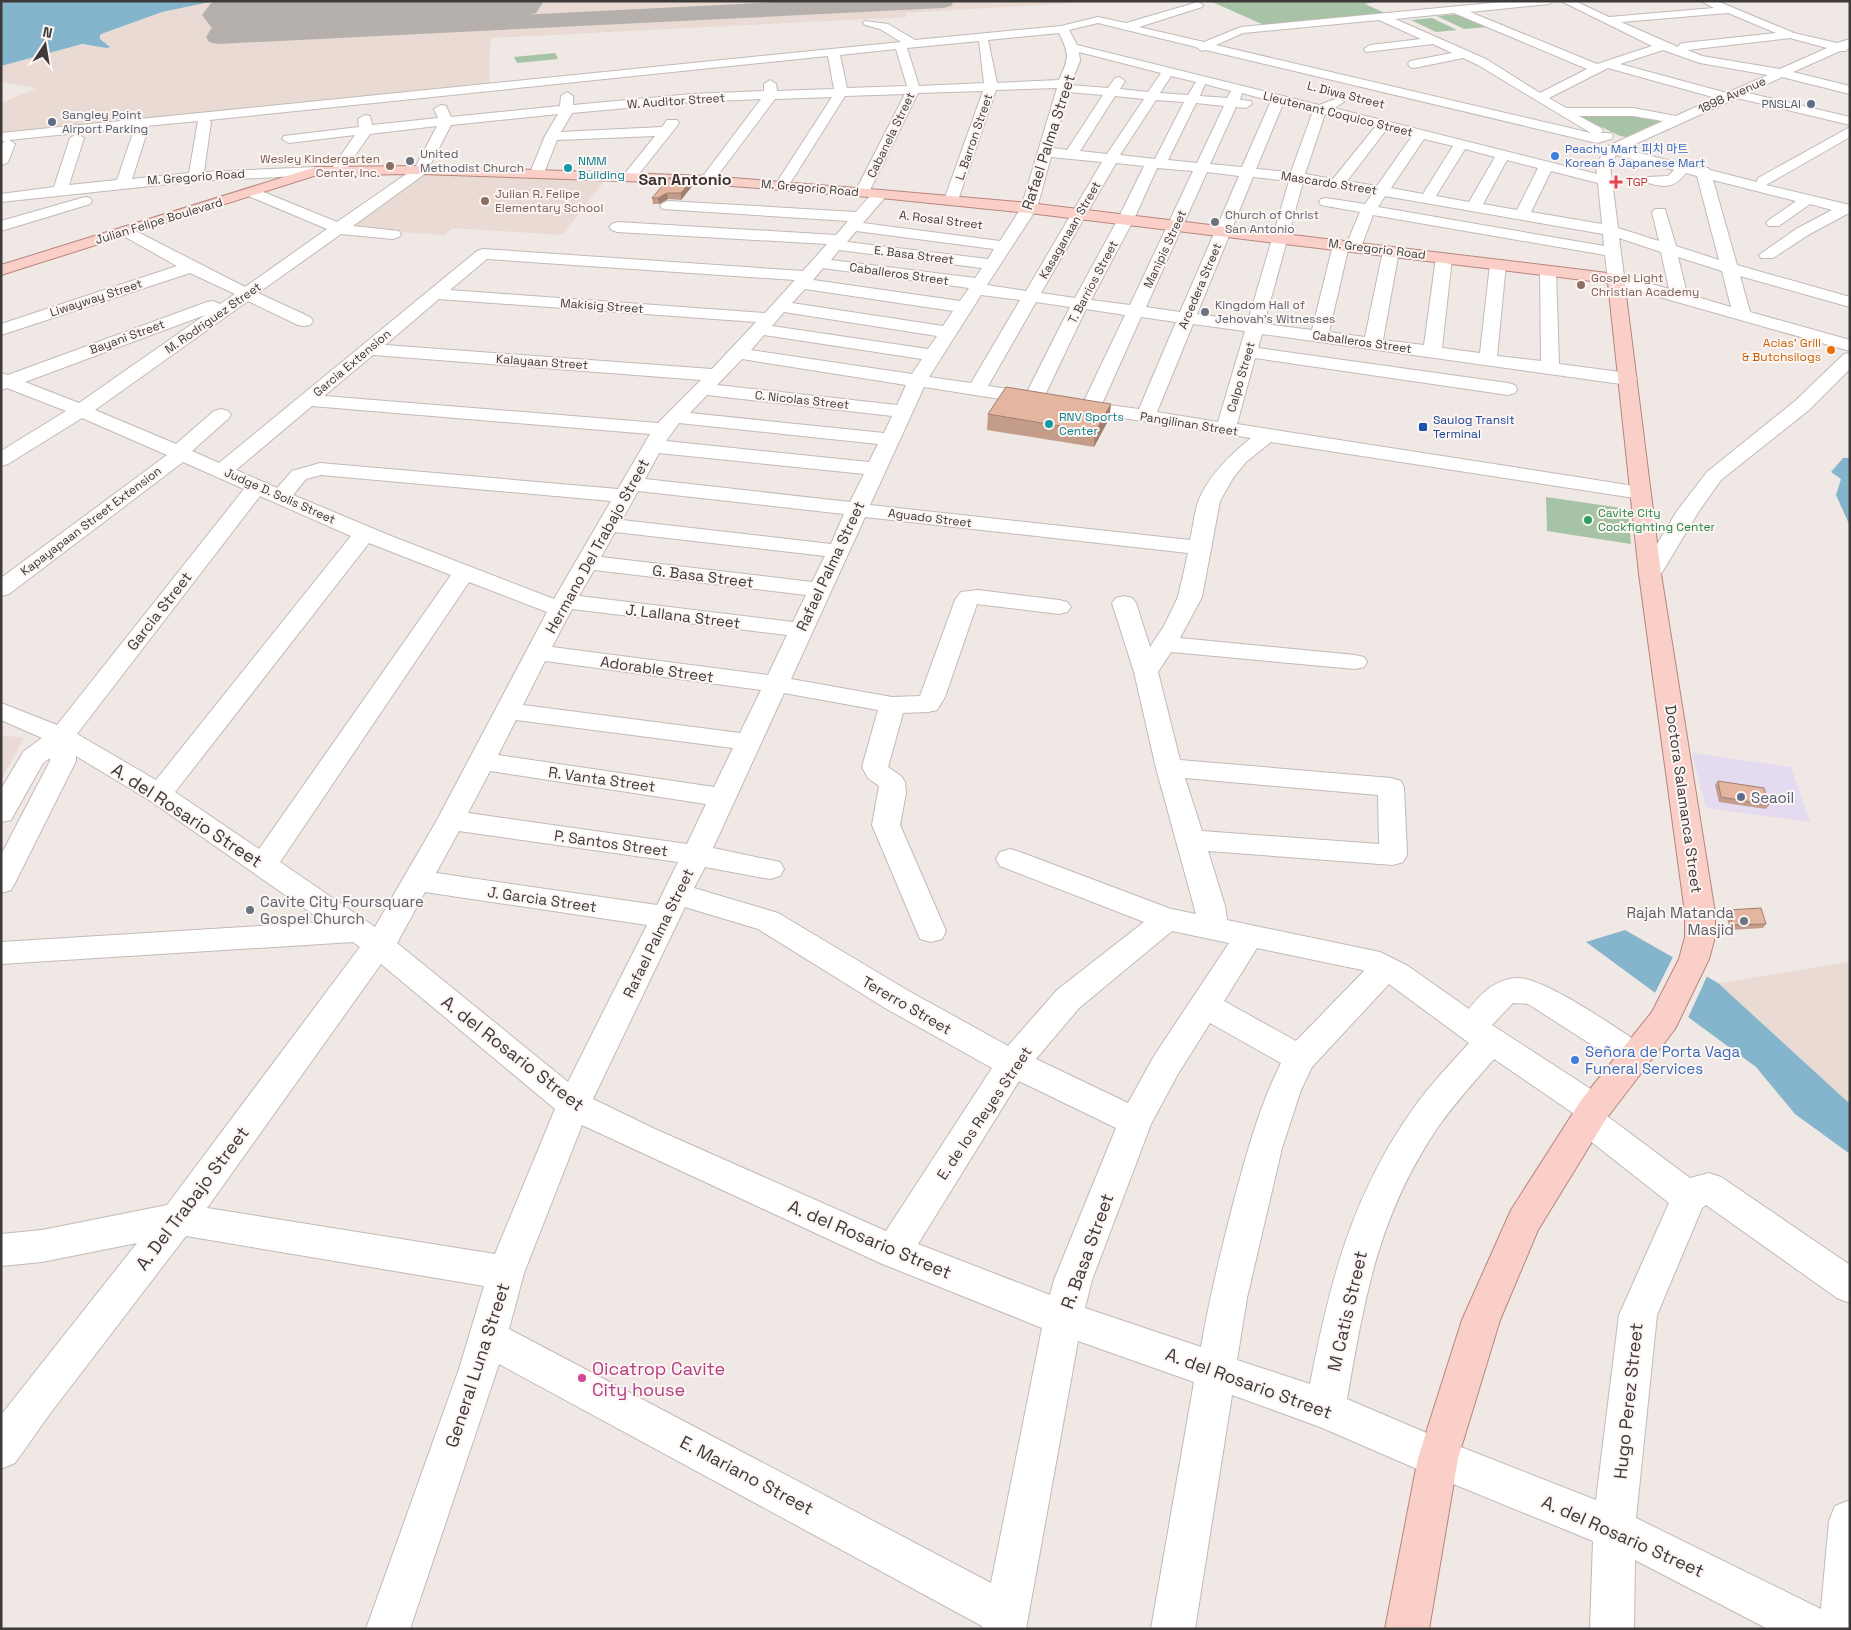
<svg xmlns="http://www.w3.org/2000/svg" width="1851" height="1630" viewBox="0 0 1851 1630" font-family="'Space Grotesk','Noto Sans KR',sans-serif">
  <rect width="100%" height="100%" fill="#f0e8e5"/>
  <path fill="#e4dbf1" d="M1692,753L1791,767L1810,822L1706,808Z"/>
  <path fill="#e9dbd3" d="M215,1H1109L905,13L907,17L491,38L489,64L490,89L1,138V103L36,88L1,82V66L76,45L110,46L100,39L101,34L162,12Z
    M420,172L606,179L562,235L452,228L445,235L343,228Z
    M1,735L24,738L1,780Z
    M1850,962V1104L1718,983Z"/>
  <path fill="#a7c3a6" d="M1210,1H1381L1365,4L1387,14L1264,25Z
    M1459,14L1487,27L1464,29L1437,16Z
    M1432,18L1457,30L1436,32L1411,20Z
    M555,53L558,59L517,63L514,57Z
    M1626,113L1663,120L1626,137L1620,136L1575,114Z
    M1546,497L1628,509L1631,544L1547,531Z"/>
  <path fill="#84b5cc" d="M1,1H215L162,12L104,33L100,35V39L110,47L107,48L82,44L1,66Z
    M1843,458H1850V526L1836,495L1841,479L1831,472Z
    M1625,930L1718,983L1850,1104V1154L1795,1114L1756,1067L1586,942Z"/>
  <path fill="#f0e8e5" d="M1674,955L1708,974L1687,1020L1654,995Z"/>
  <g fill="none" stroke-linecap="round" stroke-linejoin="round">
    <path fill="#b6b0ad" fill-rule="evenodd" d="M799,1H954L951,6L943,8L218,44L209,42L206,37L223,10L231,8L239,10L243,15L235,29Z"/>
    <path fill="#b6b0ad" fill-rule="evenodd" d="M217,1H544L536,13L516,18L231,32L211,27L202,15L211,3Z"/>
    <defs>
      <path id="minor" d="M1512,1H1554L1549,4L1470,12L1597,64L1652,46L1561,1H1575L1609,17L1714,8L1701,1H1717L1794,33L1837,43L1850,39V46L1846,51H1840L1793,72L1850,86V94L1782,77L1748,93L1850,117V125L1737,98L1624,149L1699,168H1708L1710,170L1757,182L1758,178L1850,127V137L1766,185L1850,205V214H1847L1808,235L1773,258H1761L1759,255L1796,229L1832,210L1810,204L1779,226H1769L1766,223L1769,220L1796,201L1713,180L1737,265L1850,297V307L1740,276L1750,312L1850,340V351L1610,283L1608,279L1605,255L1373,215L1360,250L1354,252L1348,250L1329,332L1365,337L1383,251L1385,248H1397L1399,251L1383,340L1424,345L1436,258L1438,255H1450L1452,258L1442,348L1480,353L1490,264L1492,261H1504L1506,264L1497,356L1541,361L1540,270L1542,267H1554L1556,270L1559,364L1628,373L1635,375L1637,379L1635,383L1628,385L1262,334L1258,348L1508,383L1515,385L1517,389L1515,393L1508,395L1255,358L1237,424L1641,487L1648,489L1651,493L1648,497L1641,499L1271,442L1246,462L1233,478L1220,501L1202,597L1180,638L1355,655L1364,657L1367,662L1364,667L1355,669L1171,652L1158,672L1180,760L1391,778L1401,781L1404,787L1407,855L1403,862L1393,865L1208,851L1225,906L1227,920L1380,952L1408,966L1469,1009C1481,993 1495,980 1516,978C1544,976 1620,1031 1647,1048L1652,1057L1647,1066L1636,1070L1625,1066L1528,1004L1513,1003L1492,1025L1606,1099L1611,1109L1607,1116L1690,1178L1709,1173L1721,1177L1850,1265V1303L1837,1298L1706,1205L1702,1208L1657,1315L1636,1518L1821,1609L1829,1521L1835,1506L1850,1500V1629H1768L1635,1560L1634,1629H1590L1593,1541L1424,1472L1320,1427L1232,1395L1195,1629H1151L1194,1382L1078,1341L1026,1629H982V1626L499,1364L410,1629H366L459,1369L484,1286L186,1236L49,1415L15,1463L1,1469V1415L137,1243L42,1262L1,1266V1234L42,1230L167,1205L360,947L353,942L1,964V942L324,922L149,800L76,756V761L15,883L11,890L1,893V855L50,761V758L43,763L11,820L1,822V789L24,751L42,738L1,720V703L57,725L244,489L183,462L9,594L1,596V578L167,455L82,418L8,464L1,466V451L66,411L7,388L1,390V373L8,375L207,302L213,301L220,304L235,294L190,273L1,335V324L177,266L120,234L118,231L120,228L126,226L245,287L327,229L246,195L244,192L246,189H256L337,222L415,168L437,126L370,134L342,174H332L330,171L355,135L289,143L282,139L284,136L359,127L358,119L365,115L370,116L372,125L438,118L434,109L441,105L446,106L451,117L560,106L561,96L567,92L573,96V105L692,94L764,91V84L770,80L776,84L777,91L834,89L828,56L209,120L211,122L204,172L316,167L321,168L323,171L321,174L316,175L197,181L1,202V194L54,187L70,138L77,134L84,138L69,185L117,180L135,127L9,140L15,144L8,162L1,166V144L5,141H1V133L901,42L880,29L865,25L863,23L865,21L888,24L915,40L1061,26L1098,17L1126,23L1198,2L1203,5L1202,7L1139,27L1204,42L1241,27ZM1454,13L1587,69L1540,93L1486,59L1395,19ZM1728,13L1776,33L1684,43L1680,44L1678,47L1621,22ZM1379,20L1421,39L1370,45L1364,49L1366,52L1433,44L1452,53L1410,61L1408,64L1410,67L1414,68L1463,58L1478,65L1591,133L1216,45L1243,33ZM1098,23L1196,47L1202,51L1206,50L1597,143L1611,139L1613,136L1611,133H1601L1603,131L1601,128L1579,116H1633L1663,121L1606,147L1596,166L1597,174L1334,108L1344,102L1338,98L1319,105L1077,45L1069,30ZM1059,33C1070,55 1069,58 1059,80L997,83L988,40ZM1790,38L1827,48L1780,69L1702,56L1687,50ZM979,41L984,83L919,86L907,48ZM896,49L907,86L847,88L840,55ZM1663,50L1700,63L1768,75L1727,93L1620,64ZM1079,52L1161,73L1148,92L1120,89L1125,81L1119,77L1115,78L1108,88L1070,85L1080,61ZM1608,68L1716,98L1676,116L1633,108H1566L1549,98ZM1171,76L1196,82L1188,95L1160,93ZM1205,84L1231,91L1227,98L1200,96ZM1057,88L1021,208L1000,241L863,223L888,194L886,191C873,188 865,203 856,212L668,201L663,203L660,206L663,209L848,221L836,235L617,222L612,224L609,227L612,230L617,232L827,244L803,271L483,249L477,251L219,463L192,451L228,419L231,415L228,411L221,409L214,411L176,444L95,410L248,301L298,325L304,326L310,325L313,321L310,317L258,293L341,234L393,239L399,237L401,234L399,231L353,226L426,173L451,125L558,114L545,136L530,173L532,176H542L544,173L557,140L655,136L622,177L624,180H634L677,126L679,123L677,120H667L662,127L561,132L572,113L692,102L761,99L700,180L702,183H712L775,99L832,97L775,185L777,188H787L789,185L845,96L905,94L855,192L857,195H867L869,192L918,93L983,91L944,200L946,203H956L958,200L996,90ZM1068,92L1103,95L1067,150L1053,148ZM1242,93L1271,101L1242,167L1210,164L1236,107L1246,108L1252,104L1251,101L1240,100ZM1115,96L1144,99L1107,154L1080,151ZM1156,100L1184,102L1155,159L1120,155ZM1196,103L1224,106L1197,163L1168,160ZM1283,104L1313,111L1291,172L1256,169ZM1325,114L1375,127L1333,179L1305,174ZM198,121L189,173L132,179L148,129L146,126ZM1386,130L1412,136L1377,186L1347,181ZM1424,139L1453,146L1423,194L1391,188ZM1465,149L1495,157L1469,202L1436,196ZM1616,155L1674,170L1668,176L1648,177L1646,180L1648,183C1666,188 1674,188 1686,173L1697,176L1719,260L1676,246L1665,209H1655L1652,212L1659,241L1618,228L1610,166ZM1051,157L1102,162L1026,291L987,285L1037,208ZM1507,160L1538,168L1517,210L1483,204ZM1116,163L1144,166L1118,219L1075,298L1041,293ZM1157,168L1193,171L1130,305L1091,300L1134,219ZM1551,171L1598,183L1602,224L1531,212ZM1207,172L1239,176L1180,312L1146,307ZM1253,177L1289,181L1248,321L1197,314ZM1303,182L1372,194L1365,204L1326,198L1321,199L1319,202L1321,205L1360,212L1347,243L1341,240L1335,242L1333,245L1312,330L1264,324ZM1385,196L1603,234L1604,246L1378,207ZM856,231L994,249L988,259L847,242ZM1619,238L1661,252L1669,289L1624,276ZM839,250L982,268L975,278L831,260ZM1678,257L1722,271L1731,307L1687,294ZM487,259L795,280L765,313L450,290ZM823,268L969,288L960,301L813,280ZM805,289L953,311L943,326L792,303ZM981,295L1020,300L971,383L929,377ZM439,299L756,322L712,369L385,345ZM1036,302L1070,307L1027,392L988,386ZM1086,309L1125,315L1084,401L1045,395ZM784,312L937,336L928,349L772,326ZM205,315L79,403L25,382ZM1141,317L1176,322L1139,409L1102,404ZM1193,324L1245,331L1218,422L1157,412ZM764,335L922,359L912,374L751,350ZM373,355L701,380L658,423L324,396ZM742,359L906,385L897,405L717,385ZM924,387L1251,438C1230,455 1208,476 1198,502C1194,514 1193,528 1190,540L870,505ZM707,395L892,416L884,433L690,413ZM312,406L650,434L618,489L320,463L292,471L277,488L236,470ZM679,423L878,444L869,462L666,441ZM659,453L864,474L850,502L645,479ZM321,475L611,501L554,599L391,536L293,495L306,479ZM638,491L844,514L831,544L622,520ZM260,496L351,536L156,780L77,734ZM865,517L1188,553L1178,597L1164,626L1150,647L1136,603L1132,598L1124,596L1116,598L1112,603L1134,672L1156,768L1196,914L1171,909L1020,852L1010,849L1000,852L996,859L1000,866L1144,922L1057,990L1008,1046L907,990L778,913L694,888L705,867L770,879L780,876L784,869L780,862L713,848L784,693L878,710L862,767L868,778L879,786L872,825L920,939L931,942L942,939L946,931L900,825L906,793L905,782L901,776L888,767L903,713L928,712L937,710L945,697L977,604L1059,614L1067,612L1071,607L1067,602L1059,600L978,590L961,592L955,600L920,696L892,697L791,679ZM615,532L825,556L812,582L601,557ZM369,543L451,575L259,849L175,792ZM594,570L806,595L793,622L579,596ZM469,582L547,612L437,820L375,927L280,862ZM572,609L787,635L768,675L552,647ZM545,661L761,690L740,733L523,705ZM516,720L733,748L714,787L498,755ZM490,771L706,804L687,844L468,813ZM1185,778L1378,795L1379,844L1202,831ZM459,831L678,862L657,905L436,873ZM425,892L647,925L568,1082L397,943ZM685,907L758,929L885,1008L992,1068L886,1231L655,1129L593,1099ZM1172,931L1229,943L1154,1056L1128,1103L1036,1059L1079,1008ZM1257,948L1362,970L1364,971L1296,1041L1224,1001ZM381,964L555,1109L495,1254L207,1208ZM1389,984L1469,1043C1451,1063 1431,1084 1415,1106C1352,1194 1330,1281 1310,1384L1237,1360L1247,1298L1282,1148L1301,1090L1312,1067ZM1210,1023L1281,1063C1258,1109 1245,1159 1232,1208C1220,1255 1209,1300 1201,1347L1085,1308L1092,1280L1151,1124L1178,1074ZM1494,1059L1573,1113L1570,1119L1575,1129L1669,1203L1619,1315L1596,1500L1443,1440L1347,1399C1365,1296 1378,1216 1438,1127C1455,1103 1475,1081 1494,1059ZM1019,1081L1116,1128L1054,1280L1050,1295L918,1244ZM582,1125L880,1263L1042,1328L991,1583L509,1329L524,1273Z
        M85,197L90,198L92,201L90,204L1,231V221Z
        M1850,353V369L1809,410L1721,480L1699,511L1658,579L1650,581L1642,579L1639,574L1677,511L1707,472L1795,401L1844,354Z"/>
      <path id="major" d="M421,166L707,176L881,190L1029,203L1616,274L1622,275L1624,279L1661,574L1715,913V937L1709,959L1675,1029L1606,1119L1538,1230L1500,1320L1458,1458L1429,1629H1385L1418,1458L1462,1320L1511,1210L1582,1099L1652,1012L1679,959L1685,937V913L1639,574L1608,283L1029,213L881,198L707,184L421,174L317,175L1,275V265L316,167Z"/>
    </defs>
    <use href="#minor" stroke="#c2bab7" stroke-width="2"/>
    <use href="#major" stroke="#b6867e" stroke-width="2"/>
    <use href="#minor" fill="#fff" fill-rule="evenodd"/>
    <use href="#major" fill="#facfc8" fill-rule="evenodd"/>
  </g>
  <path fill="#c49d8a" d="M693,179V185L681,200L668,199L659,204H653L652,198Z
    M1111,404L1109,419L1094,447L987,430L988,414Z
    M1718,781L1769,805L1766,809L1719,802L1715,785Z
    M1728,910L1766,924L1763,928L1730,930L1726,914Z"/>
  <path fill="#a07f70" d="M693,179V185L681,200V193Z
    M667,193L668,199L659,204L658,198Z
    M1111,404L1109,419L1094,447L1095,432Z"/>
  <path fill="#e4b6a0" stroke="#a07f70" d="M669,178L693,179L681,193H667L658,198H652Z
    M1006,387L1111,404L1095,432L988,414Z
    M1718,781L1764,788L1769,805L1721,797Z
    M1761,908L1766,924L1733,925L1728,910Z"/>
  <g fill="#5c6f8a" stroke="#fdf5f2" stroke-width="2">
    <circle cx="1811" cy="104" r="5"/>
    <circle cx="52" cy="122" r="5"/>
    <circle cx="1741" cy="797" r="5"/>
  </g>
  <g fill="#3f7fe0" stroke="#fdf5f2" stroke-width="2">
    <circle cx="1555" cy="156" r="5"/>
    <circle cx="1575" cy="1060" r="5"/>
  </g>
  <g fill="#6b7280" stroke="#fdf5f2" stroke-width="2">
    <circle cx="410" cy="161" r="5"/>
    <circle cx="1215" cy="222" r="5"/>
    <circle cx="1205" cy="312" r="5"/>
    <circle cx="250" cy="910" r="5"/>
    <circle cx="1744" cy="921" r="5"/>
  </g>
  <g fill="#8d6e63" stroke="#fdf5f2" stroke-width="2">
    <circle cx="390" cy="166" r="5"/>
    <circle cx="485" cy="201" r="5"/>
    <circle cx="1581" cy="285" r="5"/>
  </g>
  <g fill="#0f9aa8" stroke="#fdf5f2" stroke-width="2">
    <circle cx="568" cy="168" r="5"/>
    <circle cx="1049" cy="424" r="5"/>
  </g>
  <path fill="#e0444e" stroke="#fdf5f2" stroke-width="2" d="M1613.5 174.5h5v5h5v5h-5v5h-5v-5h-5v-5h5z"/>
  <circle fill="#e8710a" stroke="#fdf5f2" stroke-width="2" cx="1831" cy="350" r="5"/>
  <rect fill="#1a4fb4" stroke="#fdf5f2" stroke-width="2" x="1418" y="422" width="10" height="10" rx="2.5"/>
  <circle fill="#2e9e5b" stroke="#fdf5f2" stroke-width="2" cx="1588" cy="520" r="5"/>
  <circle fill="#d1479c" stroke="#fdf5f2" stroke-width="2" cx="582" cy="1378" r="5"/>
  <g text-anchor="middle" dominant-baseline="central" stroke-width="4" stroke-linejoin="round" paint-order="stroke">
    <g font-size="12" fill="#3d3a39" stroke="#fdf5f2">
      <text transform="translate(1346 95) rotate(14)">L. Diwa Street</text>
      <text transform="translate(1732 95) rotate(-24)">1898 Avenue</text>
      <text transform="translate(676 101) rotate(-4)">W. Auditor Street</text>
      <text transform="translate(1338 114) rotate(14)">Lieutenant Coquico Street</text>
      <text transform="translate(891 135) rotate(-64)">Cabanela Street</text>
      <text transform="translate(974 137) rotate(-71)">L. Barron Street</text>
      <text transform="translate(196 177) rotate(-4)">M. Gregorio Road</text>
      <text transform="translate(1329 183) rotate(9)">Mascardo Street</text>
      <text transform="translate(810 188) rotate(5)">M. Gregorio Road</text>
      <text transform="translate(941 220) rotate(7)">A. Rosal Street</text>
      <text transform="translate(159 221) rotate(-17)">Julian Felipe Boulevard</text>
      <text transform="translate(1070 230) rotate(-60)">Kasaganaan Street</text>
      <text transform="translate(1165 249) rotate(-65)">Manipis Street</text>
      <text transform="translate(1377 249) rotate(7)">M. Gregorio Road</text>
      <text transform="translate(914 255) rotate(7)">E. Basa Street</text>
      <text transform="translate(899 274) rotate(8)">Caballeros Street</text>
      <text transform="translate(1093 282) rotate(-62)">T. Barrios Street</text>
      <text transform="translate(1200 286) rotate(-67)">Arcedera Street</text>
      <text transform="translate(96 298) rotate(-18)">Liwayway Street</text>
      <text transform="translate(602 306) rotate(4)">Makisig Street</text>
      <text transform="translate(213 318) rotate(-35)">M. Rodriguez Street</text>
      <text transform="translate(127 337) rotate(-20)">Bayani Street</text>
      <text transform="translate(1362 342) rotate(8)">Caballeros Street</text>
      <text transform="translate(542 362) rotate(4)">Kalayaan Street</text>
      <text transform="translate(352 363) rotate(-40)">Garcia Extension</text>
      <text transform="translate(1241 377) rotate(-74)">Calpo Street</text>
      <text transform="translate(802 400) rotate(6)">C. Nicolas Street</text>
      <text transform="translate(1189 424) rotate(9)">Pangilinan Street</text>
      <text transform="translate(280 496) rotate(24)">Judge D. Solis Street</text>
      <text transform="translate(930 518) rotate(7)">Aguado Street</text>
      <text transform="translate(91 521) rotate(-37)">Kapayapaan Street Extension</text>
    </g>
    <g font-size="12" fill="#4e5e75" stroke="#fdf5f2" text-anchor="end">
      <text x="1801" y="104">PNSLAI</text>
      <text x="62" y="115" text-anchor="start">Sangley Point<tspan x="62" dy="14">Airport Parking</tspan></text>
    </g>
    <g font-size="12" fill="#366cbe" stroke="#fdf5f2" text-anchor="start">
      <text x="1565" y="149">Peachy Mart 피치 마트<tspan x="1565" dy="14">Korean &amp; Japanese Mart</tspan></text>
    </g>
    <g font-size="12" fill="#5b616d" stroke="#fdf5f2" text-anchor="start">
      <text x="420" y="154">United<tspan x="420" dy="14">Methodist Church</tspan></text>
      <text x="1225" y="215">Church of Christ<tspan x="1225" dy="14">San Antonio</tspan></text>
      <text x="1215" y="305">Kingdom Hall of<tspan x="1215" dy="14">Jehovah's Witnesses</tspan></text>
    </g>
    <g font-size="12" fill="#785e54" stroke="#fdf5f2" text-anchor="start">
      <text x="380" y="159" text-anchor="end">Wesley Kindergarten<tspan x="380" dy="14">Center, Inc.</tspan></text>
      <text x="495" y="194">Julian R. Felipe<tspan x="495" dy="14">Elementary School</tspan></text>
      <text x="1591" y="278">Gospel Light<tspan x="1591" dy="14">Christian Academy</tspan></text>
    </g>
    <g font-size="12" fill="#0d838f" stroke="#fdf5f2" text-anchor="start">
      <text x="578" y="161">NMM<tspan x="578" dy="14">Building</tspan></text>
      <text x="1059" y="417">RNV Sports<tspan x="1059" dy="14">Center</tspan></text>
    </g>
    <g font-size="12" fill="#be3a42" stroke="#fdf5f2" text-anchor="start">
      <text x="1626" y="182">TGP</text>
    </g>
    <g font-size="12" fill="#c56008" stroke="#fdf5f2" text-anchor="end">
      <text x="1821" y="343">Acias' Grill<tspan x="1821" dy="14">&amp; Butchsilogs</tspan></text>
    </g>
    <g font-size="12" fill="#164399" stroke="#fdf5f2" text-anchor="start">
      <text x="1433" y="420">Saulog Transit<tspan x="1433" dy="14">Terminal</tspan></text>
    </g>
    <g font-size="12" fill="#27864d" stroke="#fdf5f2" text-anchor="start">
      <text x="1598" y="513">Cavite City<tspan x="1598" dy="14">Cockfighting Center</tspan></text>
    </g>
    <g font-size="15" fill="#3d3a39" stroke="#fdf5f2">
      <text transform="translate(1048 142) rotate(-72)">Rafael Palma Street</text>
      <text transform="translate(597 546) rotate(-61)">Hermano Del Trabajo Street</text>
      <text transform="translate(830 566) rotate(-65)">Rafael Palma Street</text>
      <text transform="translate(703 576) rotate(7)">G. Basa Street</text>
      <text transform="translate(159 611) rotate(-52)">Garcia Street</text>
      <text transform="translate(683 616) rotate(7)">J. Lallana Street</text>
      <text transform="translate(657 669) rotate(8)">Adorable Street</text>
      <text transform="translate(602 779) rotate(8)">R. Vanta Street</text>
      <text transform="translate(1684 799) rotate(82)">Doctora Salamanca Street</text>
      <text transform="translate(611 843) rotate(8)">P. Santos Street</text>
      <text transform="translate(542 899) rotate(8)">J. Garcia Street</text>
      <text transform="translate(658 933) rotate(-64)">Rafael Palma Street</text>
      <text transform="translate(907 1005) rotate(30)">Tererro Street</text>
      <text transform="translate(984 1113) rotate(-56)">E. de los Reyes Street</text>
    </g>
    <g font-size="15" fill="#4e5e75" stroke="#fdf5f2" text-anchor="start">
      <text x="1751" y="797">Seaoil</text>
    </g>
    <g font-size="15" fill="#5b616d" stroke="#fdf5f2" text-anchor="start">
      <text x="260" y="901">Cavite City Foursquare<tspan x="260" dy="17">Gospel Church</tspan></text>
      <text x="1734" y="912" text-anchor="end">Rajah Matanda<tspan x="1734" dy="17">Masjid</tspan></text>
    </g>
    <g font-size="15" fill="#366cbe" stroke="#fdf5f2" text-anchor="start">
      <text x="1585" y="1051">Señora de Porta Vaga<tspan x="1585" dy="17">Funeral Services</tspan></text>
    </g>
    <g font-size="16" font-weight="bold" fill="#383230" stroke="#fdf5f2">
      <text x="685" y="179">San Antonio</text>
    </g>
    <g font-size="18" fill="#3d3a39" stroke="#fdf5f2">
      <text transform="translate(187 815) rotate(33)">A. del Rosario Street</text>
      <text transform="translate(513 1053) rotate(38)">A. del Rosario Street</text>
      <text transform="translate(192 1198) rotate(-53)">A. Del Trabajo Street</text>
      <text transform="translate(870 1239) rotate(23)">A. del Rosario Street</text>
      <text transform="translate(1087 1251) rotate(-70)">R. Basa Street</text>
      <text transform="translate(1347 1311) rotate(-77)">M Catis Street</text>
      <text transform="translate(477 1365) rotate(-72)">General Luna Street</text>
      <text transform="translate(1249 1383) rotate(20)">A. del Rosario Street</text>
      <text transform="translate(1628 1401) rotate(-84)">Hugo Perez Street</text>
      <text transform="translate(747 1475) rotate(28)">E. Mariano Street</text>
      <text transform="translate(1623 1536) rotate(24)">A. del Rosario Street</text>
    </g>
    <g font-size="18" fill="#b23c85" stroke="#fdf5f2" text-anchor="start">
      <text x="592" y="1368">Oicatrop Cavite<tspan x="592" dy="21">City house</tspan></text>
    </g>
  </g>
  <rect width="1851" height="1630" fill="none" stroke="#3d3a39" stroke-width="5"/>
  <g transform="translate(45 45) rotate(12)" stroke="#fdf5f2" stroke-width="4" paint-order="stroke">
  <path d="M0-4L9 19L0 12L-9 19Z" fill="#3d3a39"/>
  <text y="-8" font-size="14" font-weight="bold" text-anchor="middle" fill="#3d3a39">N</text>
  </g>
</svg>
